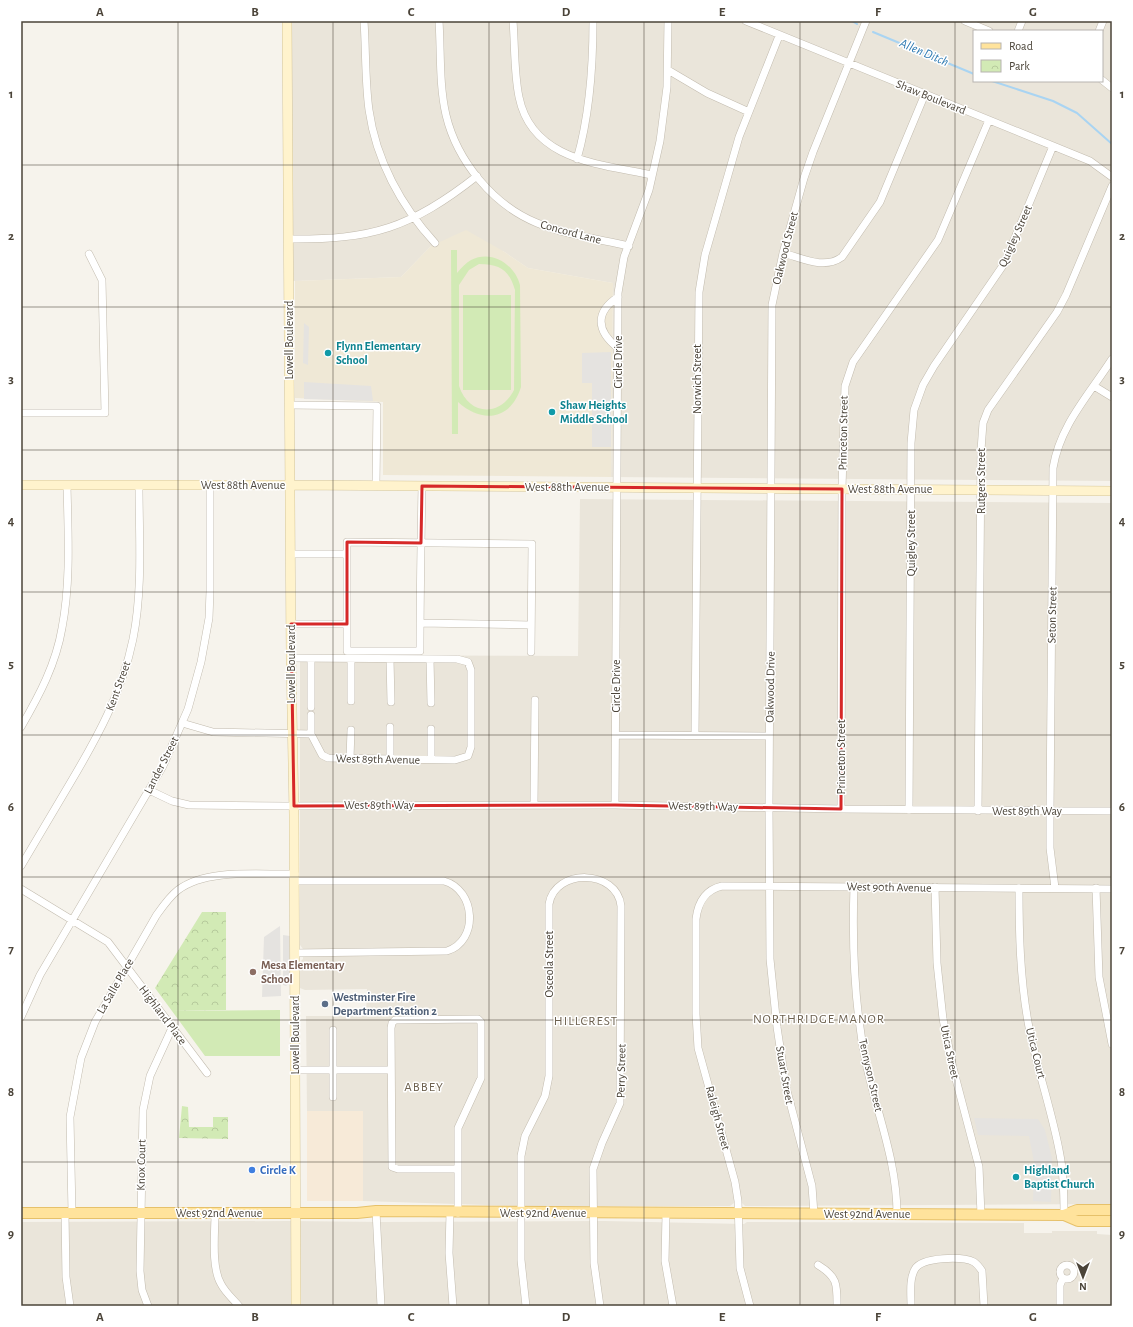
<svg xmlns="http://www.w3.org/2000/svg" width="1133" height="1327" viewBox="0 0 1133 1327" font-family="'Alegreya Sans',sans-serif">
  <defs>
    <pattern id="park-crowns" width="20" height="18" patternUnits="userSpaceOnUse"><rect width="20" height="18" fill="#d2eab5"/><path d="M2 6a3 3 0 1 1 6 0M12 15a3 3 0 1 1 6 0" fill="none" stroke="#b6ca9c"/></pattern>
  </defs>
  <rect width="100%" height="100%" fill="#f6f3ec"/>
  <path fill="#eae5da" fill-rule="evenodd" d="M283,21H1112V481L611,477L613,283L528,268L503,251L431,246L401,277L295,281L284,279ZM974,31H1102V81H974Z
    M580,499L1112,503V1204L745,1206L742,1203H734L730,1206H515L363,1201V1111H307L306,1016H366L367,989L305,990L300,988V962L303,959V949L300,945V655L578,656Z
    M288,1221L383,1222L604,1221L744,1224L747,1222L1024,1223V1233H1052V1231H1097V1234L1112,1235V1306H21V1222Z"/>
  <path fill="#f7ead8" d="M307,1111H363V1201H307Z"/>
  <path fill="#efe8d6" d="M466,230L503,251L528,268L613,283L611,477L383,475V402L295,398V281L401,277L431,246Z"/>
  <path fill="#d2eab5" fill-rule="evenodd" d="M451,250H457V273C461,268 466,263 471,260C492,249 515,265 520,285L521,387C511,420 482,424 458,402V434H452ZM479,264C500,264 509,270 515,290L514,390C500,417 469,416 459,386V285L469,270Z
    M463,295H511V390H463Z
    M280,1010V1056H205L172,1011Z"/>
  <path fill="url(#park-crowns)" d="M202,912H226V1010L172,1011L155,988Z
    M182,1106L188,1107L189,1127H213V1117H228V1139L179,1138Z"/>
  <path fill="#e5e3e0" d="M304,323L309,327L308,365L303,363Z
    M611,352V447H592V383H582V353Z
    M304,382L371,386L373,401L304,399Z
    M280,926L281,996L262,997L264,937Z
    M283,935L290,936L291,982L286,986L283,985Z
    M974,1118L1038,1119L1045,1130L1052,1158L1051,1202L1033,1201L1034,1162L1029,1136L978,1135Z"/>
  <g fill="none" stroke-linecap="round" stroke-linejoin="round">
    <path stroke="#a9d4f2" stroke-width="2" d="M852,21L857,24
      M873,32L974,74
      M992,81L1053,101L1077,113L1112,144"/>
    <defs>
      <path id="street" d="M364,21C366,50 365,81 369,110C376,160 401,206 435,243
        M439,21C441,52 439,85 446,115C457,161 493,205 537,223C566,235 598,239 629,246
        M513,21C515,46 514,73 519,97C532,161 601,164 652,175
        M746,21L1090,161L1112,177
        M965,21L989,31
        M1018,31L1022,21
        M1099,31L1103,21
        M668,70L707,93L749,112
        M1102,80L1112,88
        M577,159C590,114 593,67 593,21
        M288,239C372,240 411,228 477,176
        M783,253C802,258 824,270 842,257L880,202L925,94
        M618,348C596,331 595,312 618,297
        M1094,386L1112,397
        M289,405L377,406L376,485
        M21,413H105L102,280L89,254
        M422,486C421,541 420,596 420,651H347V542C409,543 470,543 532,544L531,652
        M291,554H347
        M420,623L531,625
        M291,624H347
        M390,659L391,702
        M430,659L431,703
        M351,701V660
        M311,707V659
        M182,723L213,732L311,734L322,755L328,758L455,760L468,756L471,747V670L468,662L457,659L291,658
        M21,727C39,696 56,664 62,628C71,581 68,532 67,485
        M390,727V759
        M311,734V715
        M616,735L769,736
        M695,735L699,292L705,255L739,137L779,36
        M350,758L351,730
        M431,759V729
        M149,790L172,801L189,805L285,806L615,805L841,809L1112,811
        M534,805L535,700
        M615,805L618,293L624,257L649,190L660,141L667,87L668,21
        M841,809L842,489L845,386L853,362L938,240L989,120
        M909,810L911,443L914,410L923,385L934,366L1004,264L1053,146
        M978,811L981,450L983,423L988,410L1057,312L1066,295L1112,186
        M21,866C37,839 53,812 69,785C97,738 122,693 133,639C143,589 139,536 139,485
        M295,881H444C476,890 479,941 447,951L295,953
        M854,886C852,945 854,1005 866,1063C877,1114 897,1161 897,1215
        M935,887L937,963L943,1019L953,1068L979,1167L981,1215
        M1019,888C1019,933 1020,977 1028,1022C1036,1067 1052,1110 1060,1155C1064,1175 1064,1195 1064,1215
        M1055,888L1050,848V811L1053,468C1060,425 1089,395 1112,359
        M1096,888L1099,977L1112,1044
        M21,889L108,942L207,1073
        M21,1017L40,975L163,766L188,709L201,662L209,618L210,591V485
        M296,1070H391
        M333,1097V1030
        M457,1169H398L392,1167L391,1028L392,1023L395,1020L478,1019L481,1022V1078L458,1128V1213
        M376,1211L381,1306
        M450,1212L449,1253L453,1306
        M65,1213L66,1277L70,1306
        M72,1213L70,1117L81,1058L95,1022L156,916C163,906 169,897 178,890C207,868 260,875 295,874
        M215,1213C215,1233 211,1267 221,1284C225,1292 233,1299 239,1306
        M666,1214L665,1261L673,1306
        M814,1214L812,1186L786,1087L777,1027L770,959L769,807L772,305L783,253L804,178L813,152L866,21
        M1060 1272a7 7 0 1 1 14 0a7 7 0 1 1-14 0Z
        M818,1265C838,1277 837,1285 837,1306
        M148,1306L142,1290L140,1271L143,1110L150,1076L172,1028
        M526,1306L521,1260V1156L525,1136L545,1096L549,1076V904C555,868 617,869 621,906L620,1103L602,1143L593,1169L594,1263L600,1306
        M750,1306L740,1268L738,1201L735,1182L698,1048L696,1014V919C698,902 705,890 722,886L1112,889
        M911,1306C911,1294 909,1279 915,1269C922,1257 962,1256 974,1262C977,1264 980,1268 982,1271L984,1306
        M1060,1306V1285L1063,1278"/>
      <path id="secondary" d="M287,21L291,658L294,815L296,1306
        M21,485H290L1112,491"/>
      <path id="primary" d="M21,1213H357L376,1211L1064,1215L1078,1221H1112
        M1064,1215L1077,1210H1112"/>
    </defs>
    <use href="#street" stroke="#c2bbae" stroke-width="8"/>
    <use href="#secondary" stroke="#d6c79b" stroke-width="10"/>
    <use href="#primary" stroke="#e6c16a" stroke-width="12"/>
    <use href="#street" stroke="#fff" stroke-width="7"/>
    <use href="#secondary" stroke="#fff3cd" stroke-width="9"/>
    <use href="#primary" stroke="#ffe39c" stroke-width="10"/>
  </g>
  <path fill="none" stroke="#d62828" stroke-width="3" stroke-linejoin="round" d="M422,486L842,489L841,809L615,805L294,806L291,624H347V542L421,543Z"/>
  <path fill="none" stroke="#4b4439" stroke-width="1" stroke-opacity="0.55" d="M178,21V1306M333,21V1306M489,21V1306M644,21V1306M800,21V1306M955,21V1306M21,165H1112M21,307H1112M21,450H1112M21,592H1112M21,735H1112M21,877H1112M21,1020H1112M21,1162H1112"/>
  <g fill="#0f9aa8" stroke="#fff" stroke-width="1.5">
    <circle cx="328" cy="353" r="4"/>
    <circle cx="552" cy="412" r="4"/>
    <circle cx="1016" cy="1177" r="4"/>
  </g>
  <circle fill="#8d6e63" stroke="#fff" stroke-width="1.5" cx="253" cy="972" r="4"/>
  <circle fill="#5c6f8a" stroke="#fff" stroke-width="1.5" cx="325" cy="1004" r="4"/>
  <circle fill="#3f7fe0" stroke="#fff" stroke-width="1.5" cx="252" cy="1170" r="4"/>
  <g text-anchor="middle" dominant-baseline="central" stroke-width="3" stroke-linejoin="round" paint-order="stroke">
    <g font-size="12" fill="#4b4439" stroke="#fff">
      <text transform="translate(931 97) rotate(22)">Shaw Boulevard</text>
      <text transform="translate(571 232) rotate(15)">Concord Lane</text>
      <text transform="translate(1015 236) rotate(-66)">Quigley Street</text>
      <text transform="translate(785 248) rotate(-76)">Oakwood Street</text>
      <text transform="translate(289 340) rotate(-90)">Lowell Boulevard</text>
      <text transform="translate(618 362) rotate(-90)">Circle Drive</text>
      <text transform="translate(697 379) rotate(-90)">Norwich Street</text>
      <text transform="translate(843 433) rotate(-89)">Princeton Street</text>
      <text transform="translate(981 481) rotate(-90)">Rutgers Street</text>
      <text x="243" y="485">West 88th Avenue</text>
      <text x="567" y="487">West 88th Avenue</text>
      <text x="890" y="489">West 88th Avenue</text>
      <text transform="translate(911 543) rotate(-90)">Quigley Street</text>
      <text transform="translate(1052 615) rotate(-89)">Seton Street</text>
      <text transform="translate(291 664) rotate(-90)">Lowell Boulevard</text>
      <text transform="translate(118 686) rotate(-70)">Kent Street</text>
      <text transform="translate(616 686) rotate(-90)">Circle Drive</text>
      <text transform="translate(770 687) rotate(-89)">Oakwood Drive</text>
      <text transform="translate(841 757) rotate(-90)">Princeton Street</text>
      <text transform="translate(378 759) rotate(1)">West 89th Avenue</text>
      <text transform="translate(161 765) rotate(-63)">Lander Street</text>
      <text x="379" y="805">West 89th Way</text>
      <text transform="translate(703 806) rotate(1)">West 89th Way</text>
      <text x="1027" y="811">West 89th Way</text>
      <text transform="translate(889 887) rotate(1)">West 90th Avenue</text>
      <text transform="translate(549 964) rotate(-90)">Osceola Street</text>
      <text transform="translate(115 986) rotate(-60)">La Salle Place</text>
      <text transform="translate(163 1015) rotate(53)">Highland Place</text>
      <text transform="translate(295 1035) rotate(-90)">Lowell Boulevard</text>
      <text transform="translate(950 1052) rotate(78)">Utica Street</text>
      <text transform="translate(1036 1053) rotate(76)">Utica Court</text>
      <text transform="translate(621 1071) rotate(-89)">Perry Street</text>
      <text transform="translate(785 1075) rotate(80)">Stuart Street</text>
      <text transform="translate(871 1075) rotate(77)">Tennyson Street</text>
      <text transform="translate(718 1118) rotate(75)">Raleigh Street</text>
      <text transform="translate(141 1165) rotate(-89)">Knox Court</text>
      <text x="219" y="1213">West 92nd Avenue</text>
      <text x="543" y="1213">West 92nd Avenue</text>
      <text x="867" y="1214">West 92nd Avenue</text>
    </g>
    <g font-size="12" font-weight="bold" fill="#0d838f" stroke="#fff" text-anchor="start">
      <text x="336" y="346">Flynn Elementary<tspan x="336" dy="14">School</tspan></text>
      <text x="560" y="405">Shaw Heights<tspan x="560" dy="14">Middle School</tspan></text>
      <text x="1024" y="1170">Highland<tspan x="1024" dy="14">Baptist Church</tspan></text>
    </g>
    <g font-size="12" font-weight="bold" fill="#785e54" stroke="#fff" text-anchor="start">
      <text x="261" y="965">Mesa Elementary<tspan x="261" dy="14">School</tspan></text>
    </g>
    <g font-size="12" font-weight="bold" fill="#4e5e75" stroke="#fff" text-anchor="start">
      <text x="333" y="997">Westminster Fire<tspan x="333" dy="14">Department Station 2</tspan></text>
    </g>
    <g font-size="12" font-weight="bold" fill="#366cbe" stroke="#fff" text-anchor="start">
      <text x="260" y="1170">Circle K</text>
    </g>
    <g font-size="13" font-style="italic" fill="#2e7ab2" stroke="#fff">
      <text transform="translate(924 53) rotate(23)">Allen Ditch</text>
    </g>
    <g font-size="13" letter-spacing="1" fill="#6e6250" stroke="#fff">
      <text x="819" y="1019">NORTHRIDGE MANOR</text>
      <text x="586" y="1021">HILLCREST</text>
      <text x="424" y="1087">ABBEY</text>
    </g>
  </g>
  <rect width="1133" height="1327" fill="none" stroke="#ffffff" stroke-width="44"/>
  <rect x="973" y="30" width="130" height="52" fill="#ffffff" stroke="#b7b4b0"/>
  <rect x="981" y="43" width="20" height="6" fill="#ffe39c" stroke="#b7b4b0"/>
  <text x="1009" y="50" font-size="12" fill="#4b4439">Road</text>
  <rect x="981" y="60" width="20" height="12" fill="url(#park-crowns)" stroke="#b7b4b0"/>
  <text x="1009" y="70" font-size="12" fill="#4b4439">Park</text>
  <g transform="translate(1083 1277) rotate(180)" stroke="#ffffff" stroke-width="3" paint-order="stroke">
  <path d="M0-3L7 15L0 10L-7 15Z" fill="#4b4439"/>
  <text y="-6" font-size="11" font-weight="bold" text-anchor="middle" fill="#4b4439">N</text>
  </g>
  <rect x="22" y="22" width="1089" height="1283" fill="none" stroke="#4b4439" stroke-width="1.5"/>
  <g font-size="13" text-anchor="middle" font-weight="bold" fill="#4b4439">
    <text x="100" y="16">A</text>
    <text x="255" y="16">B</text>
    <text x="411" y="16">C</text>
    <text x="566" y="16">D</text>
    <text x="722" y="16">E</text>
    <text x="878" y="16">F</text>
    <text x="1033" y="16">G</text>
    <text x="11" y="98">1</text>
    <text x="1122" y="98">1</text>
    <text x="11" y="240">2</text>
    <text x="1122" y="240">2</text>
    <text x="11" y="383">3</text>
    <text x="1122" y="383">3</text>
    <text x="11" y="525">4</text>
    <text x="1122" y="525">4</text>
    <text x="11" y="668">5</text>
    <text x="1122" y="668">5</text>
    <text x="11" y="811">6</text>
    <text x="1122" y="811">6</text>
    <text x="11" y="953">7</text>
    <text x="1122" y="953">7</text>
    <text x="11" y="1096">8</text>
    <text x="1122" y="1096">8</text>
    <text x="11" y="1238">9</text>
    <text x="1122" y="1238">9</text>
    <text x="100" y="1321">A</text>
    <text x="255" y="1321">B</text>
    <text x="411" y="1321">C</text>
    <text x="566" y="1321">D</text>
    <text x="722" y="1321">E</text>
    <text x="878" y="1321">F</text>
    <text x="1033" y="1321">G</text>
  </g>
</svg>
